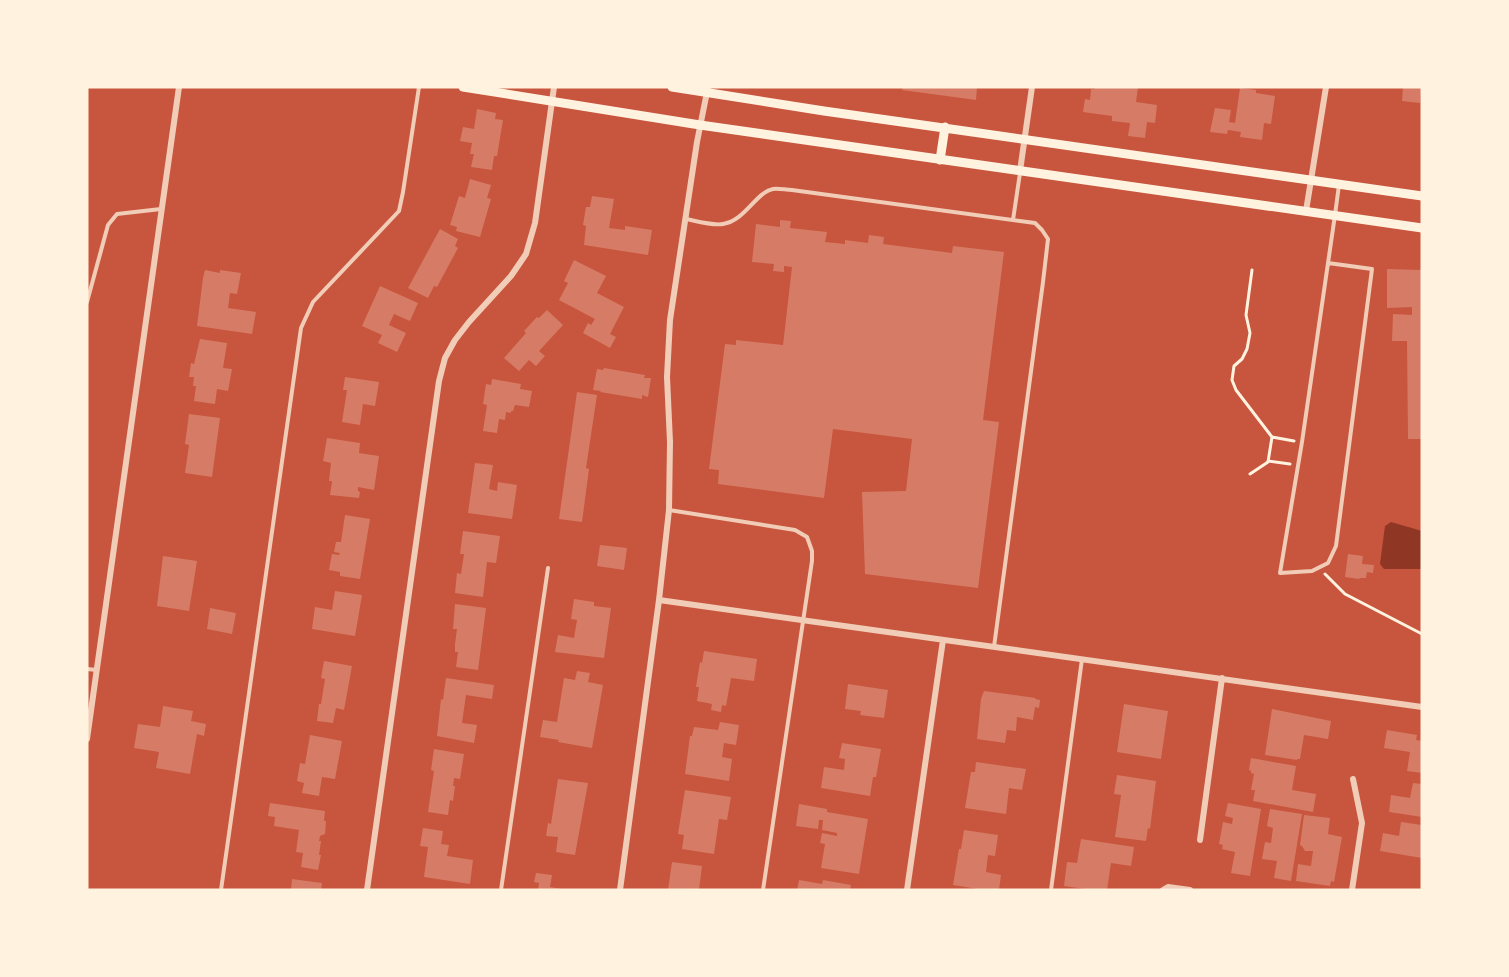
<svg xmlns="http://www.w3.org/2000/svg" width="1509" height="977" viewBox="0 0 1509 977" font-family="Rubik,sans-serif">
  <rect width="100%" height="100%" fill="#c8553d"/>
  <path fill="#8f3625" d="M1391,522L1422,531V569H1384L1380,564L1385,526Z"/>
  <path fill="#d67c66" d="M903,87H977L976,100L902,90Z
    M1095,87H1138L1136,102L1157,105L1155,123L1147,122L1145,138L1128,136L1130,123L1112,121V116L1083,112L1085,99L1090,100L1091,89H1095Z
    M1403,87H1421L1420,103L1402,101Z
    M1240,88L1256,90V93L1275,96L1271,124L1264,123L1262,140L1240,137L1241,132L1228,130L1227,134L1210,132L1215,108L1231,110L1229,122L1235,123Z
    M477,109L496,113L495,119L503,120L497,156H494L492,170L471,167L474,154H470L472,143L460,141L463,127L474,129Z
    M470,179L491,185L487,198L491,199L480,237L456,231L457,227L450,225L459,196L465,198Z
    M592,196L614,199L609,228L625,230V226L652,230L648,255L584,245L586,226L583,225L586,207H590Z
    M780,220L791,221L790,228L827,232L825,242L845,244V240L868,243L869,235L884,237L883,244L952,253L953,246L1004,252L983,420L999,422L978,588L865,574L862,492L906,491L912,439L833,429L824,498L718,484L719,470L709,469L725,344L736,345V340L783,345L792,267L784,266V272L773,271L774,264L752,262L756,224L780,227Z
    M440,229L458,239L455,246L458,248L437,287L434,286L428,298L408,288Z
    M574,260L606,276L597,293L624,307L610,334L616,337L610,348L583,333L588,323L591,325L595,319L559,300L568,283L564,281Z
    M1387,269L1422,270V439H1408L1407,341H1392L1393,314L1412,315V307L1387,308Z
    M205,270L220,273V270L241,273L237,294L230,293L228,308L256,312L252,334L197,326L203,278Z
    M380,286L418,303L410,321L394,314L389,325L406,333L397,352L378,343L382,335L362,326Z
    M547,310L563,325L539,351L545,356L536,366L529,360L519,371L504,358L526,333L524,331L537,317L539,318Z
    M200,339L227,343L223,368L232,369L228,391L217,389L215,404L194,401L196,386H193L194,377H189L191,363L194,364Z
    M604,368L645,375L644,378H651L648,397L642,395V399L600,392L601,391L593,390L597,369L603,370Z
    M345,377L379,382L375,406L363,404L360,425L342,422L347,390H343Z
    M492,379L521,384L520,389L532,391L529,407L515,405L513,411H511V413L506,412L505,420L499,419L497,433L483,431L487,405L483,404L486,384L491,385Z
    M577,392L597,395L586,468L589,469L582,522L559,519Z
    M189,414L220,418L212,477L185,473L189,445L185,444Z
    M327,438L360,443L359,453L379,456L374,490L358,487V491L360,492L359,498L330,495L332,481H329L331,463L323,461Z
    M475,463L493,465L489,489L497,491L498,482L517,485L512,519L468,513Z
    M345,515L370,519L360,579L340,576V572L329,570L332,554L339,555L340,553L334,552L336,542H341Z
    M463,531L500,536L496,563L487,562L483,597L455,593L457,573L461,574L464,554H460Z
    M600,545L627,548L624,570L597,566Z
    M1348,554L1363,556L1362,564L1374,565L1373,573L1367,572L1366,578H1360L1359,579L1345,577Z
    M163,556L197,561L189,611L157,606Z
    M335,591L362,595L355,636L312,629L315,607L332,610Z
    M574,599L594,602V606L611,608L604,658L555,652L558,635L574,638L577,620L571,619Z
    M455,604L486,608L478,670L456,667L458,652H455V644L457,629H453Z
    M210,608L236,613L232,634L207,629Z
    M704,651L757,659L754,681L731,678L726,706L722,705L721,712L711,710L712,704L697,701L699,687H696L700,662L702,663Z
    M324,661L352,666L344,710L336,708L333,723L317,721L319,704H321L325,679L321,678Z
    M577,671L590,673L588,682L603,685L592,748L558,742L559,740L540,737L543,720L557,722L564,678L575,680Z
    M446,678L494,685L492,699L466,695L462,723L477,725L474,743L437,736L441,699L443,700Z
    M848,684L888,690L884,718L860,715L861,711L845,709Z
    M984,691L1036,698L1035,699L1040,700L1039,708L1035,707L1033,720L1017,717L1016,731L1007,730L1005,743L977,739L981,699Z
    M1124,704L1168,711L1161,759L1117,752Z
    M163,706L193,711L191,721L206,724L204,736L197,734L190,774L156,768L159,752L134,748L138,724L160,727Z
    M1272,709L1331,721L1328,739L1304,735L1300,759H1297V760L1265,755Z
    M720,722L739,725L736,745L724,743L722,757L732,759L729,781L685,774L690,736H692L694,727L718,730Z
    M1387,730L1417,735L1416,740L1422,741V773L1407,771L1410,752L1384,748Z
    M310,735L342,741L335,779L322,777L319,796L302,793L304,783L297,781L300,763L305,764Z
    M842,743L881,749L876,777H873L870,796L821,788L824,767L844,770L845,759L839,758Z
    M434,749L464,754L460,779L454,778L453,786H455L453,801L450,800L448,815L428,812L434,771L431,770Z
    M1251,758L1296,766L1292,790L1316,794L1313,812L1253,801L1255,790H1251L1254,774L1251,773V771L1249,770Z
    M976,762L1026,769L1022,790L1009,788L1006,814L965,808L971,772H975Z
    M1117,775L1156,781L1150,829L1148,828L1146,841L1115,837L1121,795L1114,794Z
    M558,779L588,783L575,855L556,852L558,837L546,836L548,823L551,824Z
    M1413,783L1422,784V817L1389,812L1391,795L1410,798Z
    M685,790L731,797L727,820L719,819L714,854L682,849L684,835L678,834Z
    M270,803L325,811L324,821H326L325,834L320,836L319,841H321L319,855H321L318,870L301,867L303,853L296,852L299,830L274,826L275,817L268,816Z
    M1228,803L1261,809L1250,876L1231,873L1235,852L1222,849L1223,845L1219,844L1223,822L1232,824L1233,818L1225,816Z
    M799,804L827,809V812L868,819L859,874L821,868L825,844L820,843L822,833L837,836V833L822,830L823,820H819L818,829L796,826Z
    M1270,809L1302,814L1291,881L1274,878L1277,861L1262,859L1265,842L1271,843L1273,828L1267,826Z
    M1304,815L1330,818L1328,834L1342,837L1334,882L1331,881L1330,886L1296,881L1298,864L1311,866L1313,851H1305L1302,846L1300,845Z
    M1401,822L1422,825V858L1380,851L1383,833L1399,836Z
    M423,828L443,831L441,844L449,845L447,856L473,860L470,884L424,877L428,847L420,846Z
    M964,830L998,835L995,856L988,855L986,872L1001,875L999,890H984L953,885L959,849H961Z
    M1081,839L1134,847L1131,866L1111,863L1107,890H1093L1064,886L1067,862L1077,863Z
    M672,862L702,866L699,890H668Z
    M536,873L552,875L550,887L562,889V890H538L539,883L534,882Z
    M292,879L322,883L321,890H291Z
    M799,880L822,884L823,880L851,885L850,890H797Z"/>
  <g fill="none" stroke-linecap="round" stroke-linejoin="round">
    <path stroke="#fff3e0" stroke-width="3" d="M1272,437L1294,441
      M1268,461L1290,464
      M1250,474L1268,462L1272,437L1236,390L1232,380L1234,366L1242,359L1247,349L1250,333L1246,315L1252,270
      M1325,574L1345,594L1422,634"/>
    <path stroke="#f1ccb7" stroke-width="4" d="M686,219C696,221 713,226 723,224C745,221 756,192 773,189C778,188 786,190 792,190L1035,223L1042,230L1048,239L1043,282L994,647
      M1013,220L1020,173
      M1328,263L1372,269L1336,546L1328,563L1312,571L1280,573L1302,442L1335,215L1339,185
      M87,302L108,225L117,214L161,209
      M669,510L795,530L807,537L812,551V561L763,890
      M87,669L97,670
      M221,890L301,328L313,302L399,211L403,192L419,87
      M501,890L548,568
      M1051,890L1082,659"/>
    <path stroke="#f1ccb7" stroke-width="6" d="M1020,171L1032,87
      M1306,211L1326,87
      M659,600L1422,707
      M87,739L179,87
      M1200,840L1222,678
      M367,890L439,381L445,358L455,340L469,322L511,276L526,254L535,223L554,87
      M620,890L659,600L669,510L670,442L667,377L670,320L697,142L708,87
      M907,890L943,640
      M1163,890L1168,887L1190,890
      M1352,890L1362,823L1353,779"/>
    <path stroke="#fff3e0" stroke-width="9" d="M463,87L700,125L1422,228
      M672,87L824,111L1422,196
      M940,160L945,127"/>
  </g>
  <rect width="1509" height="977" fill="none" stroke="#fff3e0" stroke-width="177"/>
</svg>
